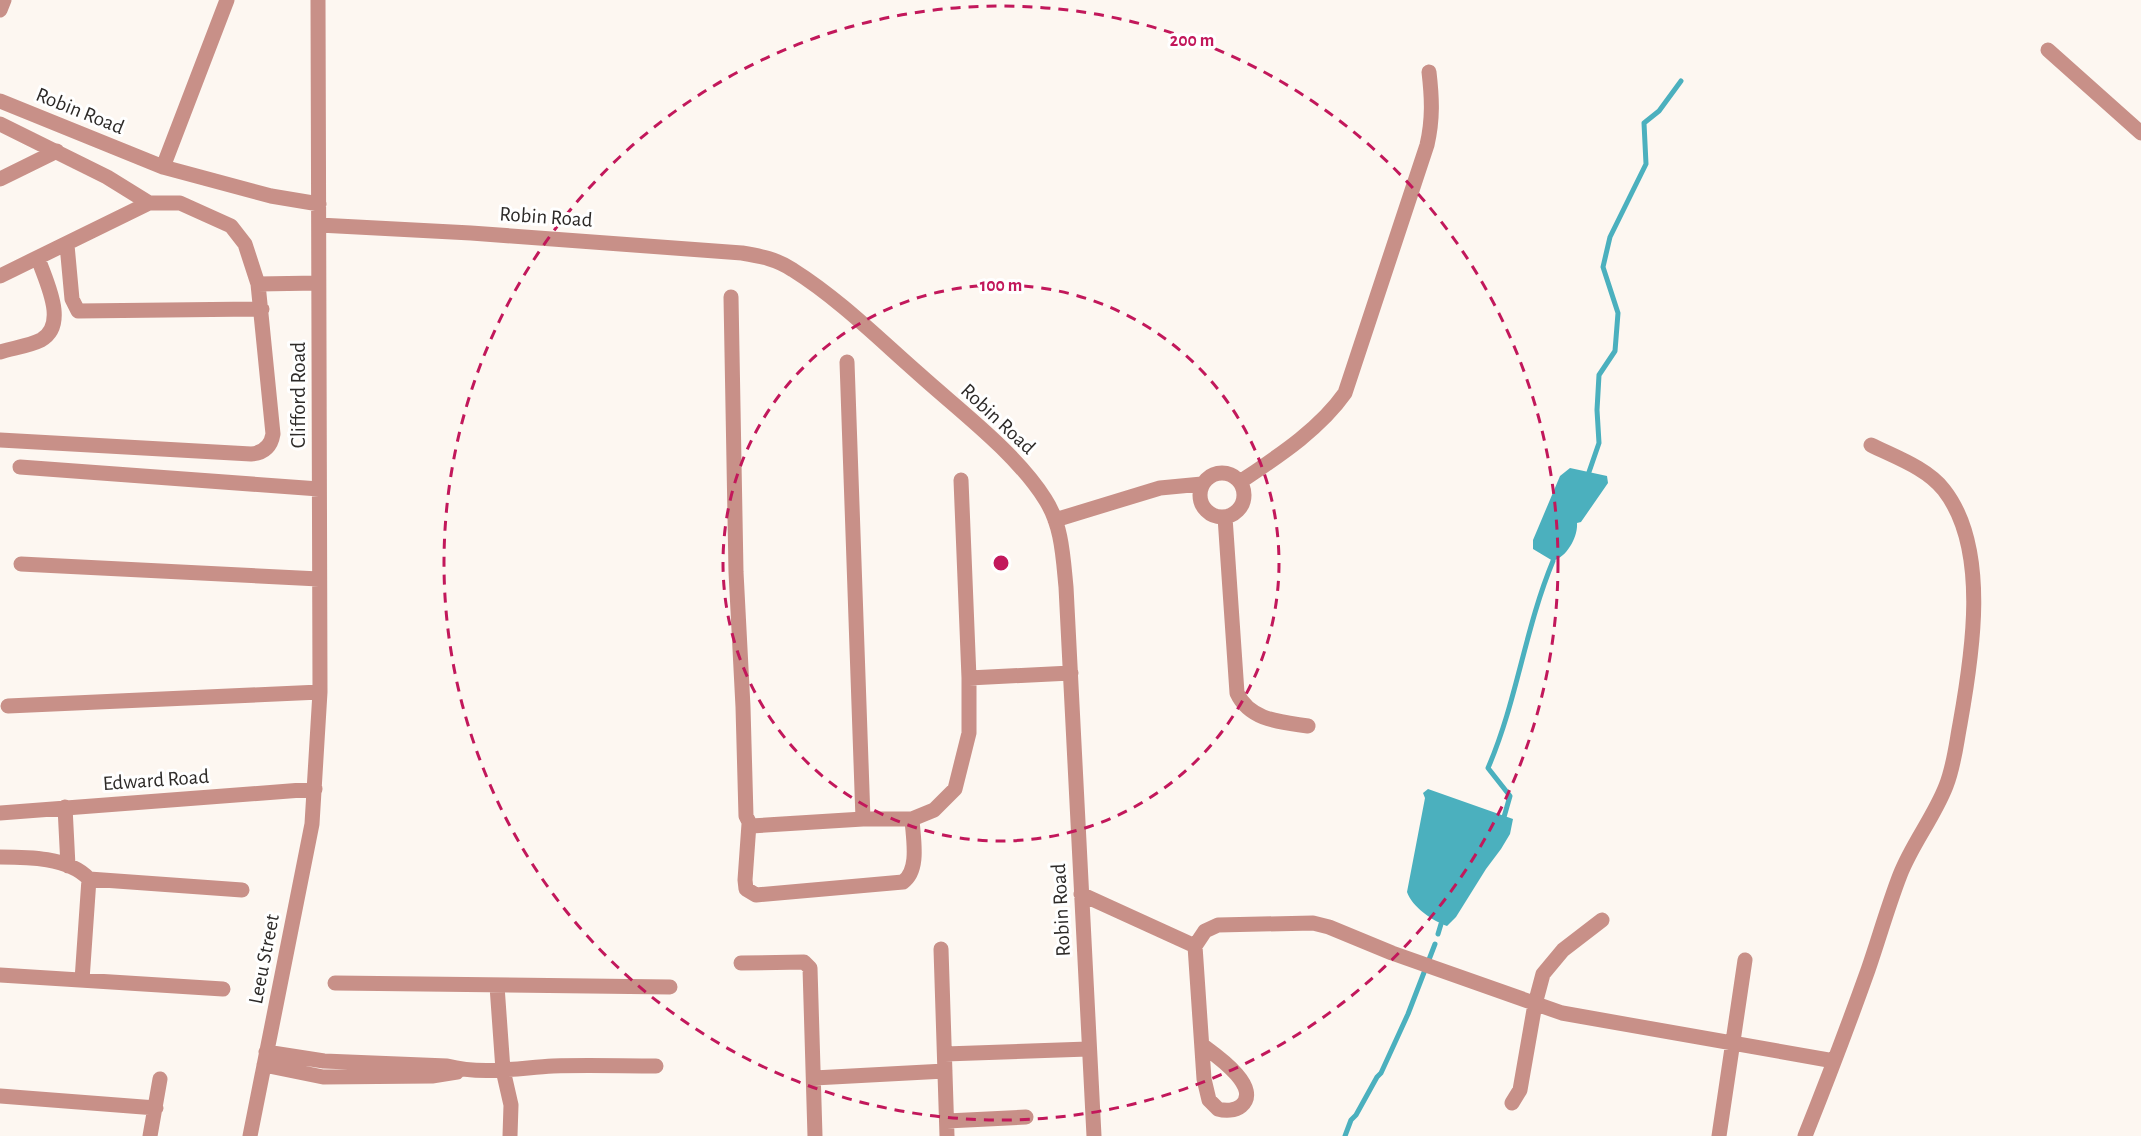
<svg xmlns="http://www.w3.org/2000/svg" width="2141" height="1136" viewBox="0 0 2141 1136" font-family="'Alegreya Sans',sans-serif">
  <rect width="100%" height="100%" fill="#fdf7f1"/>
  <path fill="#4bb0be" d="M1570,468L1607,476L1608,483L1581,522L1577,523C1578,537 1567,557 1553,561L1533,549V540L1560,476Z
    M1428,789L1513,819L1510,834L1501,849L1486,869L1456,917L1447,926C1433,921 1412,907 1407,892L1425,798L1423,793Z"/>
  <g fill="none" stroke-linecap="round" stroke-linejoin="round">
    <path stroke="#4bb0be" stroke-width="5" d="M1589,472L1599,443L1597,410L1599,375L1615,351L1618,313L1603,267L1610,237L1646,164L1644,123L1659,111L1681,81
      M1504,817L1510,796L1488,768C1517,701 1525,628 1553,561
      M1438,934L1441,924
      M1345,1136L1351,1120L1356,1115L1377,1077L1381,1073L1408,1014L1435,944"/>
    <path stroke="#c89088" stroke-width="15" d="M0,10L4,0
      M2048,50L2141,133
      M0,101L163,167L271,196L319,204
      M0,124L107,177L149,203
      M163,167L227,0
      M0,179L57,151
      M319,225L471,233L742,253C760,256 777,259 793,270C839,299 879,339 919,374C960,411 1016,453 1045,499C1062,525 1063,557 1066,587L1094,1136
      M67,245L72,299L78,311L262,309
      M0,276L149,203H180L231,226L245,244L258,284L318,283
      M731,297L736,572L743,707L746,816L751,826L863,819H912L934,810L955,789L969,733V678L961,480
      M0,352C13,348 29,346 41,340C69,324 45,280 38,258
      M847,362L863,819
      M0,440L251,454C264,453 271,446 273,434L258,284
      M20,467L319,489
      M1200 495a22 22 0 1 1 44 0a22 22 0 1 1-44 0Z
      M1240,482C1277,457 1319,430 1345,393L1427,145C1433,119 1432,98 1429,72
      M1225,517L1237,693C1250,721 1282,722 1308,726
      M1055,520L1160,488L1202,484
      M21,564L319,579
      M969,678L1071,673
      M8,706L320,692
      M65,807L68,866
      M0,813L315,789
      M749,824L745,880L746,889L756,895L903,882C920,870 913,838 912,819
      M0,857C27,857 69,857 89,879L242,890
      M1081,894L1195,946
      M941,949L947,1136
      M741,963L804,962L810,968L815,1136
      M0,975L223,989
      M82,980L89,879
      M335,983L670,987
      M497,986L503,1070L511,1105L510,1136
      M1202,1045C1214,1054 1263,1087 1241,1106C1235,1111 1225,1111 1218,1109L1209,1100L1204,1079L1195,946L1205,931L1218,925L1313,923L1329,927L1392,953L1562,1013L1834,1061
      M266,1052L324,1061L447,1066C482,1075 518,1068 553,1066C587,1065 622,1066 656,1066
      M945,1054L1088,1049
      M264,1065L323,1077L432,1076L457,1072
      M814,1078L945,1071
      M0,1096L156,1108
      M1512,1103L1520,1090L1535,1004L1543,974L1563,950L1602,920
      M947,1121L1026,1117
      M150,1136L160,1079
      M250,1136L312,824L320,692L318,0
      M1719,1136L1745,960
      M1805,1136C1827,1081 1848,1026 1868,970C1879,938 1888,906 1900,875C1912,844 1934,817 1946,786C1954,766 1956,745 1960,724C1972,657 1990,549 1944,490C1927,468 1895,457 1871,445"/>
  </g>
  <g fill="none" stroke="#c2185b" stroke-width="3" stroke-dasharray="10 8">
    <circle cx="1001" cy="563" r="278"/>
    <circle cx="1001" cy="563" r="557"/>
  </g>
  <g text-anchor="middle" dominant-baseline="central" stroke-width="6" stroke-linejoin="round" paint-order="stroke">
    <g font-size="21" fill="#2d2a28" stroke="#fff">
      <text transform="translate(80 111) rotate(22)">Robin Road</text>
      <text transform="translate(546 217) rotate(4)">Robin Road</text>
      <text transform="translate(298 395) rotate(-90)">Clifford Road</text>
      <text transform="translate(998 419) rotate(43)">Robin Road</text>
      <text transform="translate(156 780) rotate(-4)">Edward Road</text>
      <text transform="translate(1061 910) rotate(-93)">Robin Road</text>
      <text transform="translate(264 959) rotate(-79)">Leeu Street</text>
    </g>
  </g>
  <circle cx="1001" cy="563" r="9" fill="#c2185b" stroke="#fff" stroke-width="3"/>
  <g font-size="18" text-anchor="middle" font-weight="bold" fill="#c2185b" stroke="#fff" stroke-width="6" stroke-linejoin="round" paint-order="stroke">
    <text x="1192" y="46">200 m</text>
    <text x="1001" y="291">100 m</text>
  </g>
</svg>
